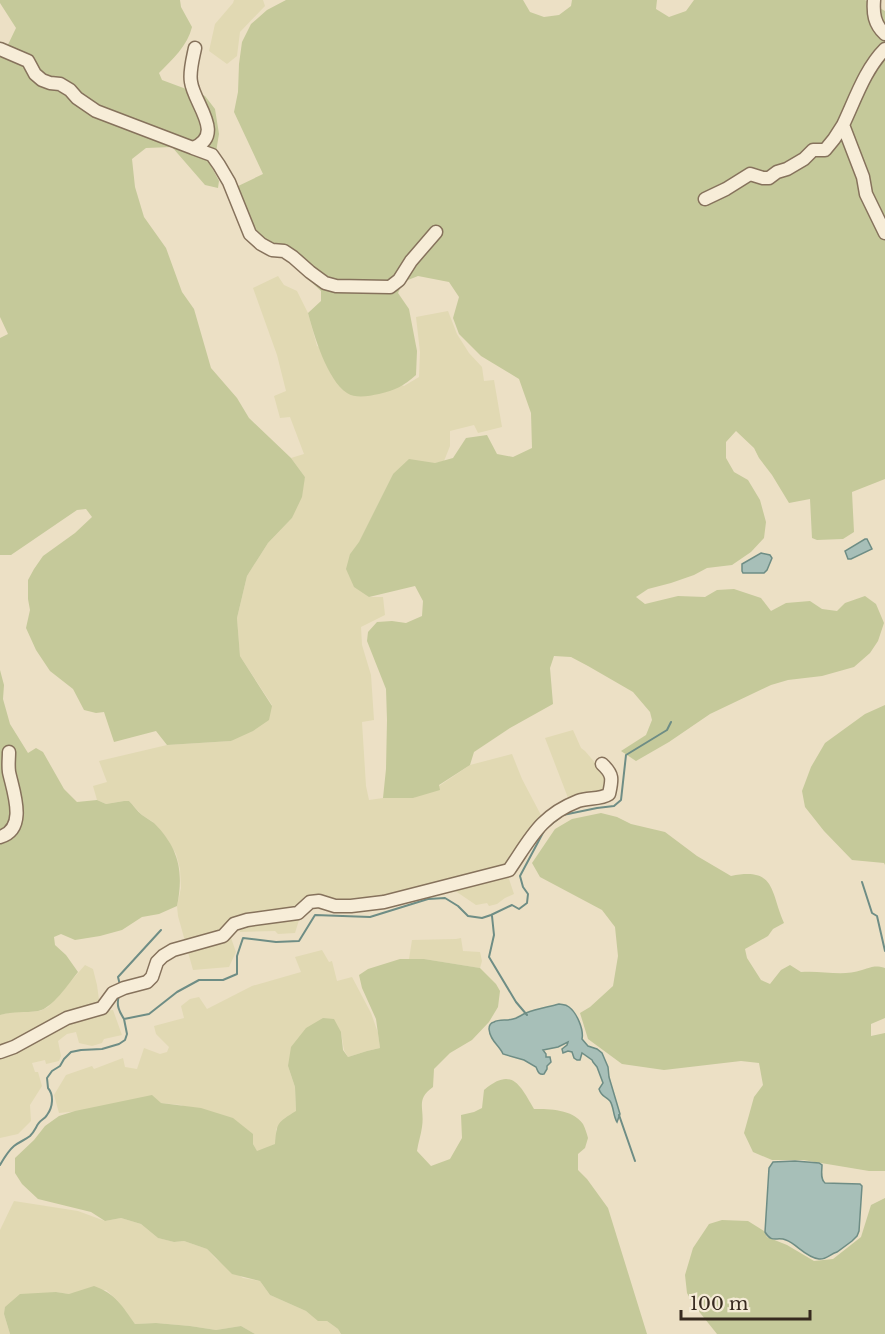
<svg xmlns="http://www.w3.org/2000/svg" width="885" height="1334" viewBox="0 0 885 1334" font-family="'Libre Baskerville',serif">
  <rect width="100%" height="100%" fill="#ece0c5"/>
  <path fill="#e1d9b3" d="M234,0H263L265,6L240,32L237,56L227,64L209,51L215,24L233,3Z
    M278,276L284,285L297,291L308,313L317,346L404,386L419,377L420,352L416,317L448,311L457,334L469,353L482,367L484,381L494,380L502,427L478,433L474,425L450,431V446L444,461L393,474L359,543L350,554L369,597H383L385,615L361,627L362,645L371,675L374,720L362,722L366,786L369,800L383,798H413L439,786L470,765L512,754L522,779L543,819L530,834L517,847L520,857L507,873L514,894L505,898L497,904L489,906L487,903L476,905L448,886L332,906L303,907L295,933L278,934L275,931L240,932L238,921L230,935L236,952L229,967L193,970L178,916L177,906L181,888L180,869L176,854L167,839L153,822L142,815L129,801H124L106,804L97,800L93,786L107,782L99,761L167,745L231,741L272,705L240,656L237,618L247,576L268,543L292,518L305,477L291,458L304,454L290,417L280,418L274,396L286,391L277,355L253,288Z
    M573,730L581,748L585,751L597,765L607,772L604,794L570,803L545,738Z
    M461,938L463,951L480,952L482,961L480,968L424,959H409L412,940L456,939Z
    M322,950L329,962L332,961L337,981L352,977L371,1013L378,1033L380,1048L367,1051L348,1057L344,1050L341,1032L288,1066L295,1087L296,1112L276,1129V1144L257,1152L253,1144L181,1105L161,1103L59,1113L54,1095L66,1075L92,1066L94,1069L123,1058L125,1067L137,1069L144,1048L160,1054L167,1052L169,1047L156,1034L154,1026L184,1018L181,1006L190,999L199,997L207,1009L252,986L301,972L295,957Z
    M85,965L93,969L97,985L100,1007L0,1050V1015L12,1012L40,1011L48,1007Z
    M113,1010L122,1035L104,1039L102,1043L92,1046L79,1043L76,1032L67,1034L58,1041L61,1056L59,1061L46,1064L45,1060L32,1063L35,1072H38L42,1086L30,1105L31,1121L18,1134L0,1138V1054L69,1020L100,1011Z
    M14,1201L78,1211L105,1221L121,1218L141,1224L158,1238L174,1242L184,1241L207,1249L216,1259L243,1278L260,1281L270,1295L306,1311L318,1320L327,1321L338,1329L341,1334H255L241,1326L216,1330L190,1326L156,1323L135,1324L116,1299L106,1290L69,1294L56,1292L4,1314L10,1334H0V1230Z"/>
  <path fill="#c5c99a" d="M0,0H180L181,7L192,27C188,45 172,60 159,73L162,80L205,96L215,109L219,134L216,152L210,164L219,181L218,188L205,185L172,147L146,148L132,159L135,187L144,217L166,248L182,292L194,309L211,368L237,398L249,418L291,458L305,477L302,497L292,518L268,543L247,576L237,618L240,656L272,706L269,720L253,731L231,741L167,745L156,731L114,742L104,712L96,713L84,710L73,689L50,671L36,650L26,628L30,610L28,599V580L34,569L43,556L75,533L92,517L86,509L77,510L11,555H0V338L8,334L0,317V53L3,55L16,28L0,3Z
    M286,0H523L530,12L544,17L559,15L571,6L572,0H657L656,9L669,17L686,11L694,0H865L885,11V479L852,492L854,532L843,539L817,540L812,538L810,499L789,503L772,475L759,458L754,448L736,431L726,442V458L734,472L748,480L760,500L766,522L764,538L751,552L732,565L707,568L694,575L671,583L648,589L636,597L645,604L678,596L705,597L717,590L734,589L761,598L771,611L786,603L810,601L822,609L837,611L845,603L865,596L876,604L884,623L878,641L870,653L854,667L822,676L788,680L771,685L710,714L669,742L636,761L621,751L646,735L652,720L650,712L633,692L588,666L571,657L554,656L550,668L553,704L510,728L474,752L470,765L439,785L440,790L413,798H383L386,769L387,720L386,689L367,641L368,632L377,622L392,621L406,623L422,616L423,601L415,586L369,597L354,587L346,569L350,554L359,542L393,474L409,459L435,463L453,458L466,438L487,435L497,454L513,457L532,448L531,413L519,379L481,356L459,334L453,318L459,297L449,282L418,276L403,282L398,293L409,309L417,351L416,375C404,386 395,390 379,394C369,396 356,399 347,393C327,380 314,335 308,313L321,301V291L283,256L252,232L234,188L263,174L234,112L238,92L239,64L242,42L251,24L267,10Z
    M0,670L4,685L3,699L10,724L28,753L36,748L43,752L64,789L77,802L97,800L106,804L124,801H129C133,805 137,811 142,815C146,818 150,820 154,823C179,848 184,872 177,906L159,914L142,917L122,930L100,936L75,940L61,934L54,937L55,945L66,955L78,972C69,983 52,1009 38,1011C24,1013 14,1011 0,1015Z
    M885,705V865L884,863L852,860L824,831L805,807L802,791L811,767L825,743L865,714Z
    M601,813L617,817L631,824L665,832L697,856L731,876C776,867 770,891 784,923L773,929L768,936L745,949L747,958L761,980L770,984L781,970L790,965L801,972C821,970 842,977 862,970C873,967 874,965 885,968V1018L871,1024V1036L885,1033V1171H869L803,1160H772L753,1152L744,1133L754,1097L763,1085L759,1063L741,1061L664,1070L622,1064L588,1039L580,1013L590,1007L613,986L618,956L615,927L602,910L540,877L532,863L555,829L572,819Z
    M400,959H424L480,968L496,984L500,991L498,1007L489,1022L472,1040L450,1053L434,1069L433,1087C415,1100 425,1108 422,1127C421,1135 418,1143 417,1151L431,1166L450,1159L462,1138L461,1115L474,1112L482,1108L484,1090C512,1066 520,1085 534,1109C550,1109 572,1109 583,1124C585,1128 587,1134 588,1138L585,1148L578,1154V1170L587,1179L608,1208L647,1334H341L338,1329L327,1321H318L306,1311L270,1295L260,1281L232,1274L207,1249L184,1241L174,1242L158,1238L141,1224L121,1218L105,1221L91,1212L38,1199L22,1184L15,1173V1158L34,1140L45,1126L59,1116L75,1111L152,1095L161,1103L201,1108L233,1118L253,1134V1144L257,1151L275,1144C277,1122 277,1123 296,1111L295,1087L288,1066L291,1047L306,1028L323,1018L334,1019L341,1032L343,1050L348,1057L367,1051L380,1048L376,1019L362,988L359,975L368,969Z
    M885,1198V1334H717L693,1304L687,1293L685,1275L693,1248L709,1224L722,1220L748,1221L764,1231L767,1237L787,1245L814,1261L833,1259L861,1237L871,1205Z
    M94,1286C115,1293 123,1307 135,1324L156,1323L190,1326L216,1330L241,1326L255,1334H10L4,1314L5,1307L20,1294L56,1292L69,1294Z"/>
  <path fill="#a7bfb8" stroke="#6e8d85" stroke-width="1.5" d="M865,539H867L872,549L851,559H848L845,551Z
    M761,553L770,555L772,558L767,570L764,573H743L742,571V564Z
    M559,1004C563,1005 565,1004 569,1007C577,1013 584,1030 582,1039L588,1046L597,1049L602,1053L608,1067L609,1077L620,1114L617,1122C613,1116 614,1107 610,1101C605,1095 602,1098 599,1089L603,1083L597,1067L593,1062L592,1060L582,1053L580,1060H577L574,1058L572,1052L568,1051L563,1053L562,1049L567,1045L568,1042L558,1047L543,1050L546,1054V1057H550L551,1062L547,1066V1069L544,1074C538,1075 538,1071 536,1067L524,1060L503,1054C499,1045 490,1041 489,1029C489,1026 490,1023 494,1022C499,1019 507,1021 513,1019C518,1018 521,1015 526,1013C536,1009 548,1007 559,1004Z
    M795,1161L819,1163L822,1165C822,1171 820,1179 825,1183L860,1184L862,1186L859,1231L857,1236L852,1241L837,1252C830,1254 826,1260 819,1259C805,1257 797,1244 786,1240C777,1236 772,1244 765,1232L769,1168L773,1162Z"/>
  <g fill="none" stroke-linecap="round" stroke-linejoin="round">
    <path stroke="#6e8d85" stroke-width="2" d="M862,882L872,913L877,916L885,951
      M492,916L494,935L489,957L516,1002L527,1015
      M120,985L118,977L161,930
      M119,996C116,1005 119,1011 124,1019
      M619,1115L635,1161
      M0,1165C4,1158 8,1151 14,1146C19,1142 25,1140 30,1136C34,1132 35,1129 38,1124C40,1120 45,1119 47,1115C53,1107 54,1095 48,1088L47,1078L52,1071L60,1066L64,1059L71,1052L81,1050L102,1049L119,1044L125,1040L127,1034L124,1019L149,1014L177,992L199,980H223L237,974V956L243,938L276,942L299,941L315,915L370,917L428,899L445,898L458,906L468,916L482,918L491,915L512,905L519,909L527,903L528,894L523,887L520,876L545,829L563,815L597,808L614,806L621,800L626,755L667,730L671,722"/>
    <defs>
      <path id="minor" d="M874,0C873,13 874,24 885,34
        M0,49L28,61L35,74L42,80L50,83L60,84L70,90L77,98L96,111L193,148C226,135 194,104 191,82C189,72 193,58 195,48
        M885,49C865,69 855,100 843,125L863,177L866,194L885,233
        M193,148L212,155L219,165L229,182L250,234L261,244L272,250L284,251L293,257L310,272L325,283L336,286L390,287L399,280L411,261L436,232
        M705,199L726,189L750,174L763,178H769L777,172L787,169L804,159L813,150H825L834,139L843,125
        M0,837C28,829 13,791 9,772C8,765 9,759 9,752
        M0,1052L14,1047L67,1018L102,1008L113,993L124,988L147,982L152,977L157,962L163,956L173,950L223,936L234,924L247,920L298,913L310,902L319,901L335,906H351L384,902L509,870C531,838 540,816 578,801C588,797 600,800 609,794C612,780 614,775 602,764"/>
    </defs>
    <use href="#minor" stroke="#86725c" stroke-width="15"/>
    <use href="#minor" stroke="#f7edd8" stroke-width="12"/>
  </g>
  <path d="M681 1310v9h129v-9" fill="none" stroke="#372a1f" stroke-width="3"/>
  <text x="690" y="1310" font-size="18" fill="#372a1f" stroke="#f4ead5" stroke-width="4.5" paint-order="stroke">100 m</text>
</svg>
